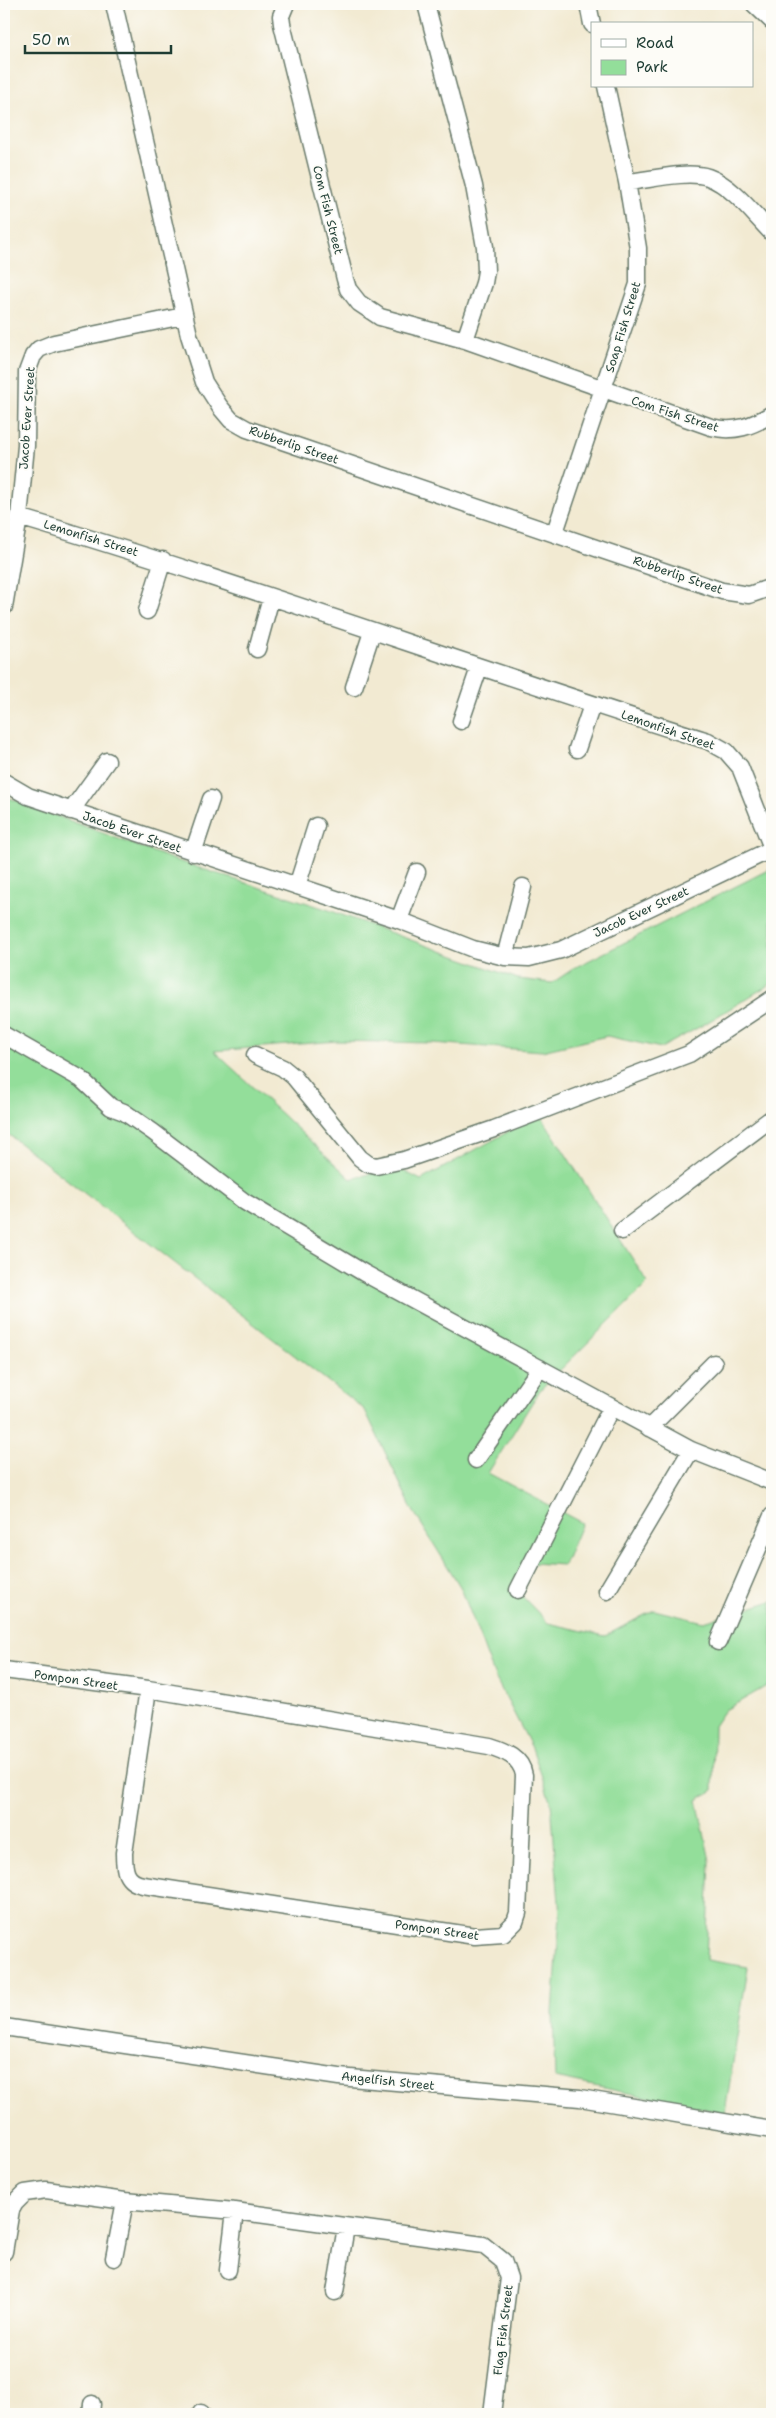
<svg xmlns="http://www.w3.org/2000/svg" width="776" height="2418" viewBox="0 0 776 2418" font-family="'Shantell Sans',sans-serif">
  <rect width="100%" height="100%" fill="#fdfcf7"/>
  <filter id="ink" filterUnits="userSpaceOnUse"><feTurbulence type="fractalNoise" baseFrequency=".02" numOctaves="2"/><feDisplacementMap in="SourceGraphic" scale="10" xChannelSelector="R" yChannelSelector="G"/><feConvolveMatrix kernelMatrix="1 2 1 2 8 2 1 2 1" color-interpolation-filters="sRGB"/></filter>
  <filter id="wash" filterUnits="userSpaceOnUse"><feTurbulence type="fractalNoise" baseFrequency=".0096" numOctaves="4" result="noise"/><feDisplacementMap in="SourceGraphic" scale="20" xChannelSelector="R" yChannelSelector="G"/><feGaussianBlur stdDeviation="1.12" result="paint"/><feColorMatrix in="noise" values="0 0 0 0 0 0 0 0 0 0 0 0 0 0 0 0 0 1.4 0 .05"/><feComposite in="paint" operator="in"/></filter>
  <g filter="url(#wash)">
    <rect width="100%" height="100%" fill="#f2ead2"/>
    <path fill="#93de9a" stroke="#598e67" d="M4,796L172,859L326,909L518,979L552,983L576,967L772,868V983L703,1025L661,1048L607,1036L542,1051L433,1043L337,1041L214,1051L351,1179L396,1167L421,1180L540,1114L648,1283L540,1390L488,1473L582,1523L564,1565L531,1563L519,1593L548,1623L605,1636L654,1610L704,1622L772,1601V1683L725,1710L714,1726L713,1790L697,1800L710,1861L706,1960L748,1967L725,2113L555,2078L553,2012L560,1915L551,1803L532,1748L495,1677L461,1588L412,1509L365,1410L4,1131Z"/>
  </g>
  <g filter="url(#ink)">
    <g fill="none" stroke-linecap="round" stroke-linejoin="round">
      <defs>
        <path id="street" d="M114,4L189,335L204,382L220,407L231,420L247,429L722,591L749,595L772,587
          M286,4L281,16L282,24L345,279L348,289L359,303L380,317L465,340L711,427C735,433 752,426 772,414
          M426,4L474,186L485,247L486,271L484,283L465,340
          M588,4L592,24
          M754,4L772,21
          M627,182C649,180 687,170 708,177C733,186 754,215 772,233
          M19,517C251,586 477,669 708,741L726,751L740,767L772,848
          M555,532L638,284V248L627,182L606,86
          M4,607L19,517L26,446L27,372L33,356L39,349L54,343L183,316
          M147,611L163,560
          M257,649L271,598
          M354,687L372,632
          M461,721L479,668
          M577,749L592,705
          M4,782L28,796L399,920L473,949L505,957L529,958L561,950L772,849
          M71,811L107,761
          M193,853L211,799
          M297,886L316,826
          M399,920L417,872
          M505,957L523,887
          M4,1035L81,1079L111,1107L124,1112L153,1132L245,1202L364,1273L691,1450L772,1482
          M255,1055L283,1068L294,1077L360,1158L368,1164L376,1166L404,1160L494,1129L689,1054L772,999
          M622,1231L772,1118
          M649,1428L714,1363
          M476,1460L540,1368
          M518,1590L611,1408
          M607,1591L691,1450
          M718,1642L772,1516
          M4,1670L148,1689L489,1746C505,1751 521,1757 524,1775L518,1913L515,1922L503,1934L475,1936L143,1885C125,1882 124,1869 124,1853L148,1689
          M4,2027L339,2077L580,2098L772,2130
          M4,2252L11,2210L15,2203L25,2193L46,2190L125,2201L235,2211L483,2245L503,2261L509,2278L492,2414
          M114,2258L125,2201
          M228,2270L235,2211
          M335,2292L346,2227
          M91,2414L92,2404
          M201,2414V2413"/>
      </defs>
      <use href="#street" stroke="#697a6b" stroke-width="19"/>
      <use href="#street" stroke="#fff" stroke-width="16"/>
    </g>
  </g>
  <g text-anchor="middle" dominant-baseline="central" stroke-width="4" stroke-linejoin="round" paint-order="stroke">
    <g font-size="12" fill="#1f3d34" stroke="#fdfcf7">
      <text transform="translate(328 210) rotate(76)">Com Fish Street</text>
      <text transform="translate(623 327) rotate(-73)">Soap Fish Street</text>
      <text transform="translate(675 414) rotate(18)">Com Fish Street</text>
      <text transform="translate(27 418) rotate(-86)">Jacob Ever Street</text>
      <text transform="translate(294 445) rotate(19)">Rubberlip Street</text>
      <text transform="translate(91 538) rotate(17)">Lemonfish Street</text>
      <text transform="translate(678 575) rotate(19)">Rubberlip Street</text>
      <text transform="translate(668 730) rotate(19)">Lemonfish Street</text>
      <text transform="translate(132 832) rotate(19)">Jacob Ever Street</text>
      <text transform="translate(641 912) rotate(-25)">Jacob Ever Street</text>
      <text transform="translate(76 1680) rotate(8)">Pompon Street</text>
      <text transform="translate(437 1930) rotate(8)">Pompon Street</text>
      <text transform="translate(388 2081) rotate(6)">Angelfish Street</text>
      <text transform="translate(503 2330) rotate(-83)">Flag Fish Street</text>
    </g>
  </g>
  <rect width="776" height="2418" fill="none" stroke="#fdfcf7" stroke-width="20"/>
  <rect x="591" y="22" width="162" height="65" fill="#fdfcf7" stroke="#a4b0a9"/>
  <rect x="601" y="39" width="25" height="8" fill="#ffffff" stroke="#a4b0a9"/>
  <text x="636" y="48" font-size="15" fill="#1f3d34">Road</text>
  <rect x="601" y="60" width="25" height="15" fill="#93de9a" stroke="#a4b0a9"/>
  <text x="636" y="72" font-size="15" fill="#1f3d34">Park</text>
  <path d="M25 45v8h146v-8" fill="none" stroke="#1f3d34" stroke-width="2.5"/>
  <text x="32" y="45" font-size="15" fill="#1f3d34" stroke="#fdfcf7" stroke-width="4" paint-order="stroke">50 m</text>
</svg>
